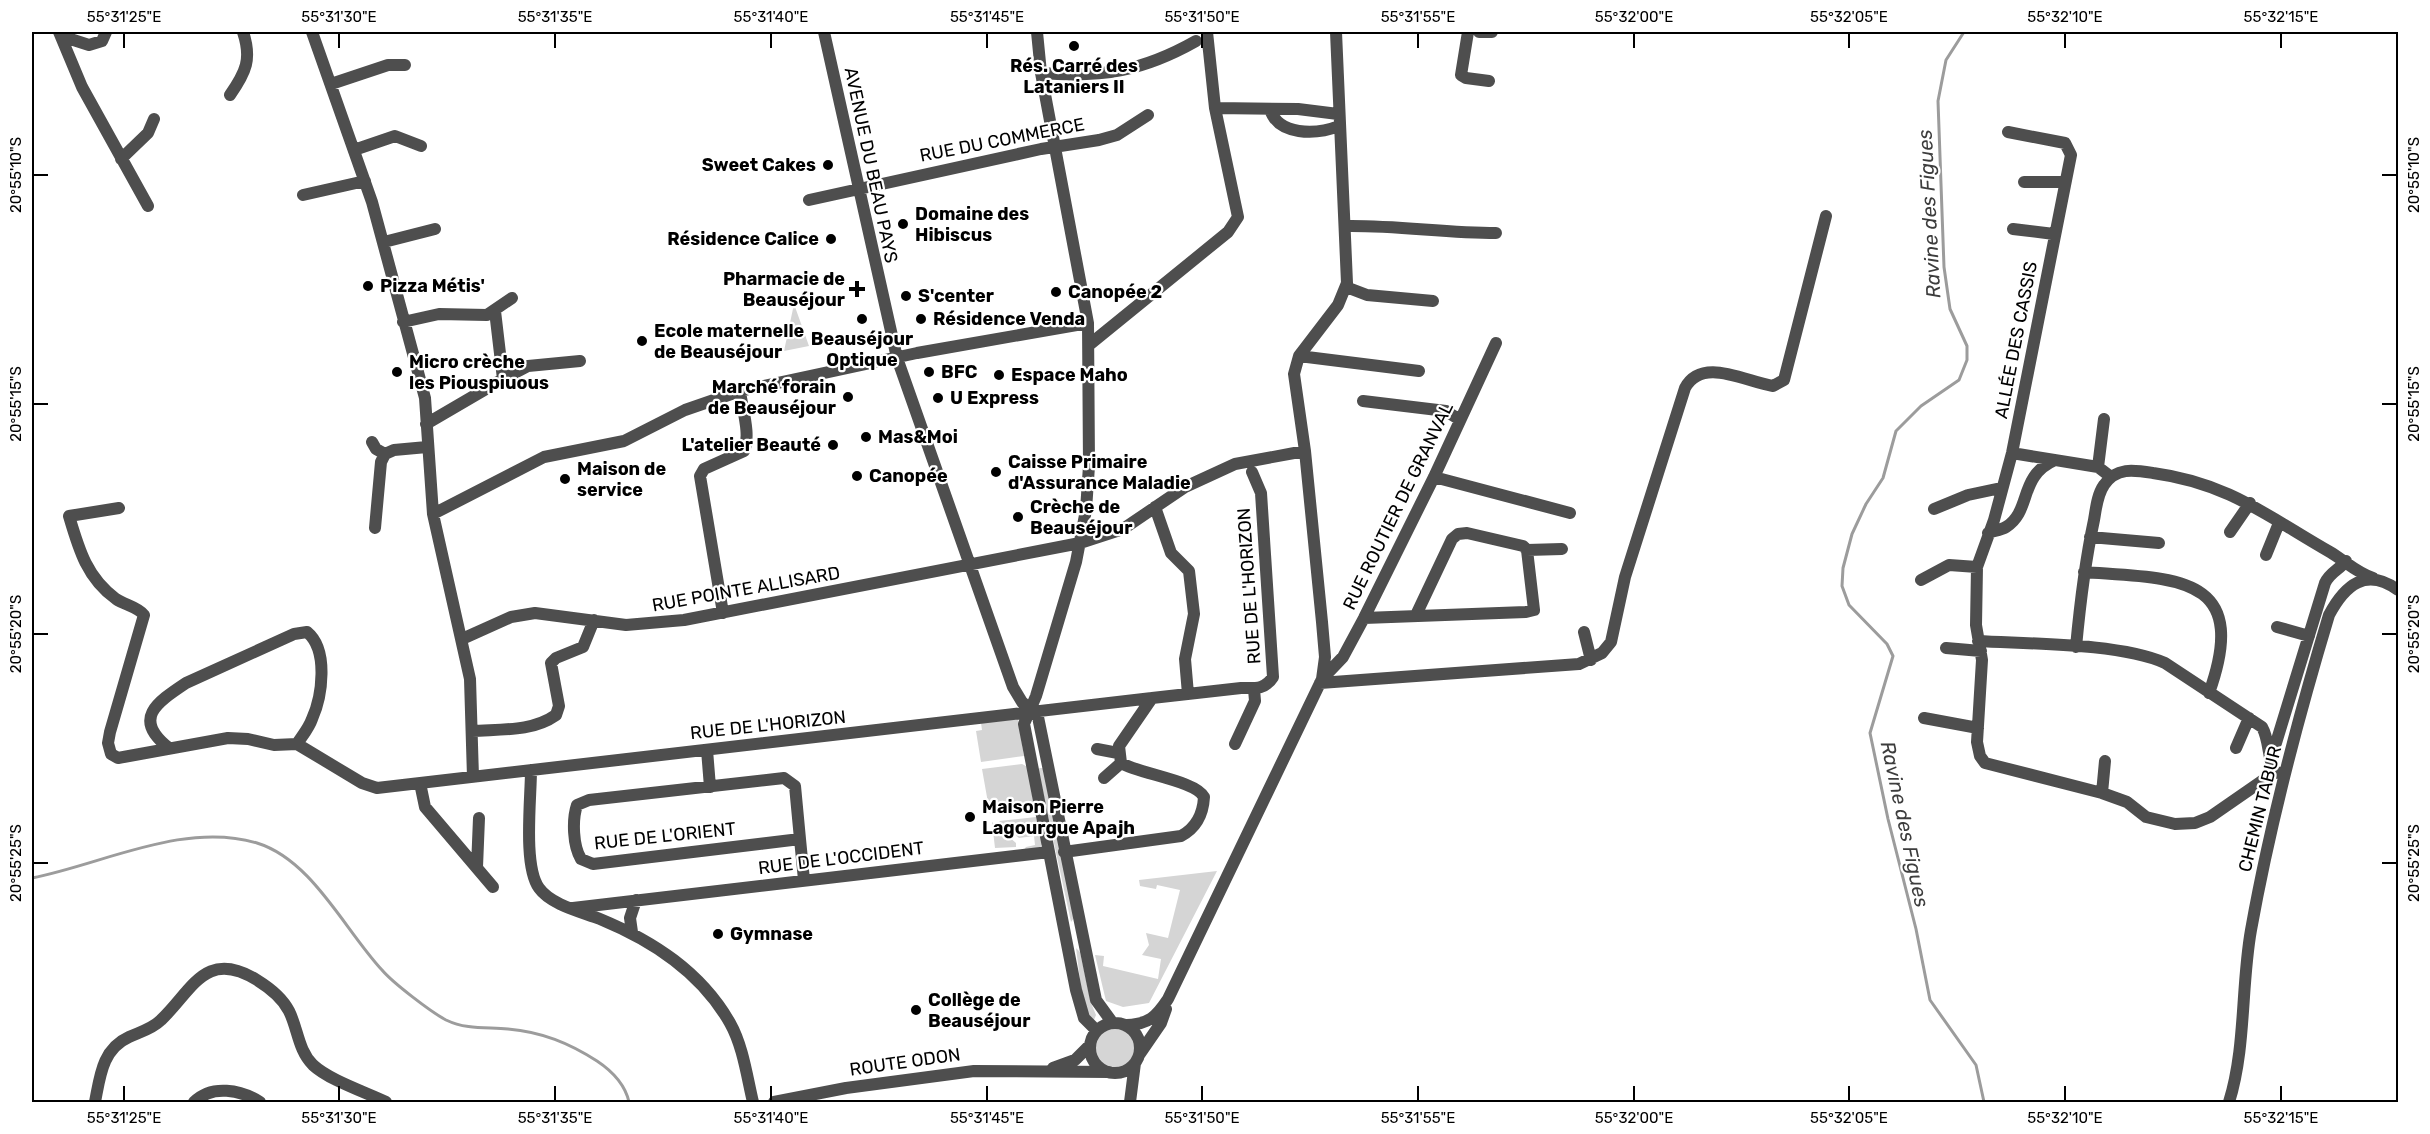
<svg xmlns="http://www.w3.org/2000/svg" width="2430" height="1134" viewBox="0 0 2430 1134" font-family="Rubik,sans-serif">
  <rect width="100%" height="100%" fill="#fff"/>
  <path fill="#d5d5d5" d="M794,304L809,346L784,351Z
    M1018,719L1024,756L981,762L976,731L982,730L981,723Z
    M1022,764L1028,767L1034,808L1032,811L990,814L982,769Z
    M1040,768H1043L1074,918L1071,922L1038,769Z
    M1036,817L1042,844L1039,849L1023,851L1026,847L1035,845L1034,836L1019,838L999,821Z
    M992,822L1016,843V847L995,848Z
    M1217,871L1149,1003L1123,1007L1106,1001L1095,955L1104,956L1103,966L1158,979L1161,959L1142,955L1149,945L1146,933L1168,938L1180,890L1157,885L1156,889L1140,886L1139,880Z
    M1076,948L1080,952L1091,1003L1096,1015L1094,1020H1092L1083,1003Z
    M1095 1048a20 20 0 1 1 40 0a20 20 0 1 1-40 0Z"/>
  <g fill="none" stroke-linecap="round" stroke-linejoin="round">
    <path stroke="#9c9c9c" stroke-width="3" d="M1964,32L1946,60L1938,101L1944,267L1950,309L1967,346V360L1959,380L1921,406L1896,431L1883,478L1866,504L1852,534L1843,568L1842,586L1849,605L1887,644L1893,656L1870,733L1888,819L1916,929L1930,1000L1976,1065L1984,1102
      M32,878C103,864 184,821 257,843C312,860 344,929 382,970C393,983 431,1012 446,1020C467,1030 487,1027 508,1029C542,1032 569,1043 597,1061C612,1071 625,1084 629,1102"/>
    <path stroke="#4e4e4e" stroke-width="12" d="M59,32L82,87L148,206
      M312,32L372,202L425,398L433,514L470,679L473,777
      M824,32L897,358L1013,687L1022,702L1038,717L1096,1000L1112,1022
      M1037,32L1041,73L1088,323L1089,466L1086,510L1076,562L1036,696L1024,724L1076,990L1084,1018L1096,1030
      M1468,32L1461,75L1466,78L1489,81
      M1479,32H1492
      M61,36L89,45L102,41L106,32
      M1041,73C1102,78 1143,71 1196,41
      M331,84L388,65H405
      M230,95C246,72 252,59 243,32
      M1215,108L1298,109L1338,114
      M1270,109C1278,136 1316,135 1339,126
      M2008,132L2065,143L2071,155L2012,453L1994,520L1977,567L1976,625L1982,660L1977,742L1980,756L1985,763L2102,793L2127,802L2146,817L2175,824L2195,823L2210,817L2275,772
      M354,150L395,136L421,146
      M121,159L148,133L154,119
      M2024,182H2065
      M303,195L365,181
      M809,200L1041,149L1099,140L1117,135L1148,115
      M1345,226C1395,225 1445,233 1496,233
      M2013,229L2054,234
      M384,242L435,229
      M1346,287L1367,295L1433,301
      M403,322L439,314L487,315L512,298
      M1089,345L1228,232L1238,217L1215,108L1207,32
      M1299,356L1419,371
      M503,379L528,366L580,361
      M1363,401L1446,411L1460,420
      M426,424L503,379L495,311
      M372,442L376,449L385,454
      M2012,453L2098,467L2111,477
      M2098,467L2104,419
      M1434,477L1570,513
      M1155,507L1171,553L1189,571L1194,614L1185,659L1188,694
      M119,508L69,516C79,550 87,578 116,599C125,605 138,607 144,615L110,732L108,743L111,754L118,758L228,738L248,739L274,745L297,744L362,783L377,788L1152,698L1241,688C1254,688 1265,690 1273,677L1261,493L1252,472
      M1934,509L1968,495L2001,488
      M433,514L544,457L624,441L685,410L740,391L917,353L1088,323
      M375,528L381,462L385,454L394,450L427,447
      M2230,532L2250,503
      M1988,533C1993,531 2001,530 2006,527C2032,511 2018,476 2055,460
      M2090,537L2159,543
      M2266,555L2279,523
      M2084,572C2174,579 2252,573 2209,693
      M1921,580L1949,565L1977,567
      M723,613L700,476L704,469L744,451C751,434 742,409 740,391
      M1416,615L1452,539L1458,534L1467,533L1523,546L1527,550L1562,549
      M1364,618L1526,612L1534,610L1527,550
      M2277,627L2309,636
      M1584,632L1591,660
      M462,639L511,617L535,613L626,625L684,620L1080,543L1123,529L1185,487L1235,464L1305,451
      M1978,641C2030,644 2120,643 2165,663L2262,727C2270,741 2267,758 2275,772L2283,773
      M2076,647C2080,604 2085,562 2094,520C2096,509 2097,495 2104,485C2116,467 2134,470 2153,473C2228,483 2267,516 2330,552C2345,561 2357,573 2373,578
      M1946,648L1981,651
      M1322,679L1343,657L1364,618L1434,477L1496,343
      M1320,683L1579,664L1602,653L1611,642L1625,577L1685,388C1702,356 1746,382 1773,386L1784,380L1826,216
      M1924,718L1978,728
      M472,731C501,729 532,732 556,715L559,706L551,663L556,658L583,647L594,620
      M1235,744L1255,701L1254,689
      M169,748C132,719 156,703 186,683L294,634L307,632C329,650 322,697 312,719C309,728 302,736 297,744
      M2236,748L2249,718
      M2270,748L2276,743L2325,583C2330,572 2339,570 2346,561
      M1097,749L1118,753
      M707,750L710,787
      M531,770C531,799 523,866 539,888C551,905 582,912 600,919C653,941 701,972 730,1023C743,1046 747,1077 753,1102
      M1104,778L1121,763
      M420,783L425,807L493,887
      M2102,793L2105,761
      M800,839L795,786L784,778L589,800L577,805C572,820 573,846 581,859L593,864L800,839L804,880
      M1064,852L1181,836C1196,828 1203,815 1204,797C1196,781 1140,774 1121,763L1119,746L1152,698
      M477,867L479,818
      M573,908L1049,852
      M632,932L630,918L636,900
      M1090 1048a25 25 0 1 1 50 0a25 25 0 1 1-50 0Z
      M1127,1025C1149,1024 1156,1017 1168,999L1322,679L1325,657L1322,622L1305,451L1294,374L1299,356L1338,305L1347,283L1336,32
      M1139,1055L1161,1023L1166,1009
      M1053,1068L1075,1060L1089,1046
      M95,1102C100,1077 102,1049 129,1037C140,1032 152,1029 161,1020C192,991 205,948 257,980C270,988 282,997 289,1011C298,1029 298,1050 313,1065C329,1080 365,1092 386,1102
      M194,1102C212,1084 241,1090 260,1102
      M774,1102L846,1088L974,1071L1109,1072
      M1130,1102L1135,1063
      M2229,1102C2246,1048 2241,986 2251,930C2270,824 2298,718 2329,615C2345,585 2366,567 2398,590"/>
  </g>
  <path fill="none" stroke="#000" stroke-width="2" d="M124,33V48M339,33V48M555,33V48M771,33V48M987,33V48M1202,33V48M1418,33V48M1634,33V48M1849,33V48M2065,33V48M2281,33V48M33,175H48M2382,175H2397M33,404H48M2382,404H2397M33,634H48M2382,634H2397M33,863H48M2382,863H2397M124,1086V1101M339,1086V1101M555,1086V1101M771,1086V1101M987,1086V1101M1202,1086V1101M1418,1086V1101M1634,1086V1101M1849,1086V1101M2065,1086V1101M2281,1086V1101"/>
  <g fill="#000" stroke="#fff" stroke-width="2">
    <circle cx="1074" cy="46" r="6"/>
    <circle cx="828" cy="165" r="6"/>
    <circle cx="903" cy="224" r="6"/>
    <circle cx="831" cy="239" r="6"/>
    <circle cx="368" cy="286" r="6"/>
    <path d="M854 280h6v6h6v6h-6v6h-6v-6h-6v-6h6z"/>
    <circle cx="1056" cy="292" r="6"/>
    <circle cx="906" cy="296" r="6"/>
    <circle cx="862" cy="319" r="6"/>
    <circle cx="921" cy="319" r="6"/>
    <circle cx="642" cy="341" r="6"/>
    <circle cx="397" cy="372" r="6"/>
    <circle cx="929" cy="372" r="6"/>
    <circle cx="999" cy="375" r="6"/>
    <circle cx="848" cy="397" r="6"/>
    <circle cx="938" cy="398" r="6"/>
    <circle cx="866" cy="437" r="6"/>
    <circle cx="833" cy="445" r="6"/>
    <circle cx="996" cy="472" r="6"/>
    <circle cx="857" cy="476" r="6"/>
    <circle cx="565" cy="479" r="6"/>
    <circle cx="1018" cy="517" r="6"/>
    <circle cx="970" cy="817" r="6"/>
    <circle cx="718" cy="934" r="6"/>
    <circle cx="916" cy="1010" r="6"/>
  </g>
  <g text-anchor="middle" dominant-baseline="central" stroke-width="4.5" stroke-linejoin="round" paint-order="stroke">
    <g font-size="18" font-weight="bold" fill="#000" stroke="#fff" text-anchor="start">
      <text x="1074" y="66" text-anchor="middle">Rés. Carré des<tspan x="1074" dy="21">Lataniers II</tspan></text>
      <text x="816" y="165" text-anchor="end">Sweet Cakes</text>
      <text x="915" y="214">Domaine des<tspan x="915" dy="21">Hibiscus</tspan></text>
      <text x="819" y="239" text-anchor="end">Résidence Calice</text>
      <text x="845" y="279" text-anchor="end">Pharmacie de<tspan x="845" dy="21">Beauséjour</tspan></text>
      <text x="380" y="286">Pizza Métis'</text>
      <text x="1068" y="292">Canopée 2</text>
      <text x="918" y="296">S'center</text>
      <text x="933" y="319">Résidence Venda</text>
      <text x="654" y="331">Ecole maternelle<tspan x="654" dy="21">de Beauséjour</tspan></text>
      <text x="862" y="339" text-anchor="middle">Beauséjour<tspan x="862" dy="21">Optique</tspan></text>
      <text x="409" y="362">Micro crèche<tspan x="409" dy="21">les Piouspiuous</tspan></text>
      <text x="941" y="372">BFC</text>
      <text x="1011" y="375">Espace Maho</text>
      <text x="836" y="387" text-anchor="end">Marché forain<tspan x="836" dy="21">de Beauséjour</tspan></text>
      <text x="950" y="398">U Express</text>
      <text x="878" y="437">Mas&amp;Moi</text>
      <text x="821" y="445" text-anchor="end">L'atelier Beauté</text>
      <text x="1008" y="462">Caisse Primaire<tspan x="1008" dy="21">d'Assurance Maladie</tspan></text>
      <text x="577" y="469">Maison de<tspan x="577" dy="21">service</tspan></text>
      <text x="869" y="476">Canopée</text>
      <text x="1030" y="507">Crèche de<tspan x="1030" dy="21">Beauséjour</tspan></text>
      <text x="982" y="807">Maison Pierre<tspan x="982" dy="21">Lagourgue Apajh</tspan></text>
      <text x="730" y="934">Gymnase</text>
      <text x="928" y="1000">Collège de<tspan x="928" dy="21">Beauséjour</tspan></text>
    </g>
    <g font-size="18" fill="#000" stroke="#fff">
      <text transform="translate(1002 140) rotate(-11)">RUE DU COMMERCE</text>
      <text transform="translate(871 165) rotate(78)">AVENUE DU BEAU PAYS</text>
      <text transform="translate(2016 340) rotate(-79)">ALLÉE DES CASSIS</text>
      <text transform="translate(1398 506) rotate(-64)">RUE ROUTIER DE GRANVAL</text>
      <text transform="translate(1249 586) rotate(-94)">RUE DE L'HORIZON</text>
      <text transform="translate(746 589) rotate(-10)">RUE POINTE ALLISARD</text>
      <text transform="translate(768 725) rotate(-6)">RUE DE L'HORIZON</text>
      <text transform="translate(2260 809) rotate(-76)">CHEMIN TABUR</text>
      <text transform="translate(665 836) rotate(-6)">RUE DE L'ORIENT</text>
      <text transform="translate(841 858) rotate(-7)">RUE DE L'OCCIDENT</text>
      <text transform="translate(905 1062) rotate(-8)">ROUTE ODON</text>
    </g>
    <g font-size="20" font-style="italic" fill="#3d3d3d" stroke="#fff">
      <text transform="translate(1929 214) rotate(-93)">Ravine des Figues</text>
      <text transform="translate(1905 824) rotate(78)">Ravine des Figues</text>
    </g>
  </g>
  <rect width="2430" height="1134" fill="none" stroke="#ffffff" stroke-width="66"/>
  <rect x="33" y="33" width="2364" height="1068" fill="none" stroke="#000" stroke-width="2"/>
  <g font-size="15" text-anchor="middle" fill="#000">
    <text x="124" y="22">55°31'25"E</text>
    <text x="339" y="22">55°31'30"E</text>
    <text x="555" y="22">55°31'35"E</text>
    <text x="771" y="22">55°31'40"E</text>
    <text x="987" y="22">55°31'45"E</text>
    <text x="1202" y="22">55°31'50"E</text>
    <text x="1418" y="22">55°31'55"E</text>
    <text x="1634" y="22">55°32'00"E</text>
    <text x="1849" y="22">55°32'05"E</text>
    <text x="2065" y="22">55°32'10"E</text>
    <text x="2281" y="22">55°32'15"E</text>
    <text transform="translate(16 175) rotate(-90)" y="5">20°55'10"S</text>
    <text transform="translate(2414 175) rotate(-90)" y="5">20°55'10"S</text>
    <text transform="translate(16 404) rotate(-90)" y="5">20°55'15"S</text>
    <text transform="translate(2414 404) rotate(-90)" y="5">20°55'15"S</text>
    <text transform="translate(16 634) rotate(-90)" y="5">20°55'20"S</text>
    <text transform="translate(2414 634) rotate(-90)" y="5">20°55'20"S</text>
    <text transform="translate(16 863) rotate(-90)" y="5">20°55'25"S</text>
    <text transform="translate(2414 863) rotate(-90)" y="5">20°55'25"S</text>
    <text x="124" y="1123">55°31'25"E</text>
    <text x="339" y="1123">55°31'30"E</text>
    <text x="555" y="1123">55°31'35"E</text>
    <text x="771" y="1123">55°31'40"E</text>
    <text x="987" y="1123">55°31'45"E</text>
    <text x="1202" y="1123">55°31'50"E</text>
    <text x="1418" y="1123">55°31'55"E</text>
    <text x="1634" y="1123">55°32'00"E</text>
    <text x="1849" y="1123">55°32'05"E</text>
    <text x="2065" y="1123">55°32'10"E</text>
    <text x="2281" y="1123">55°32'15"E</text>
  </g>
</svg>
